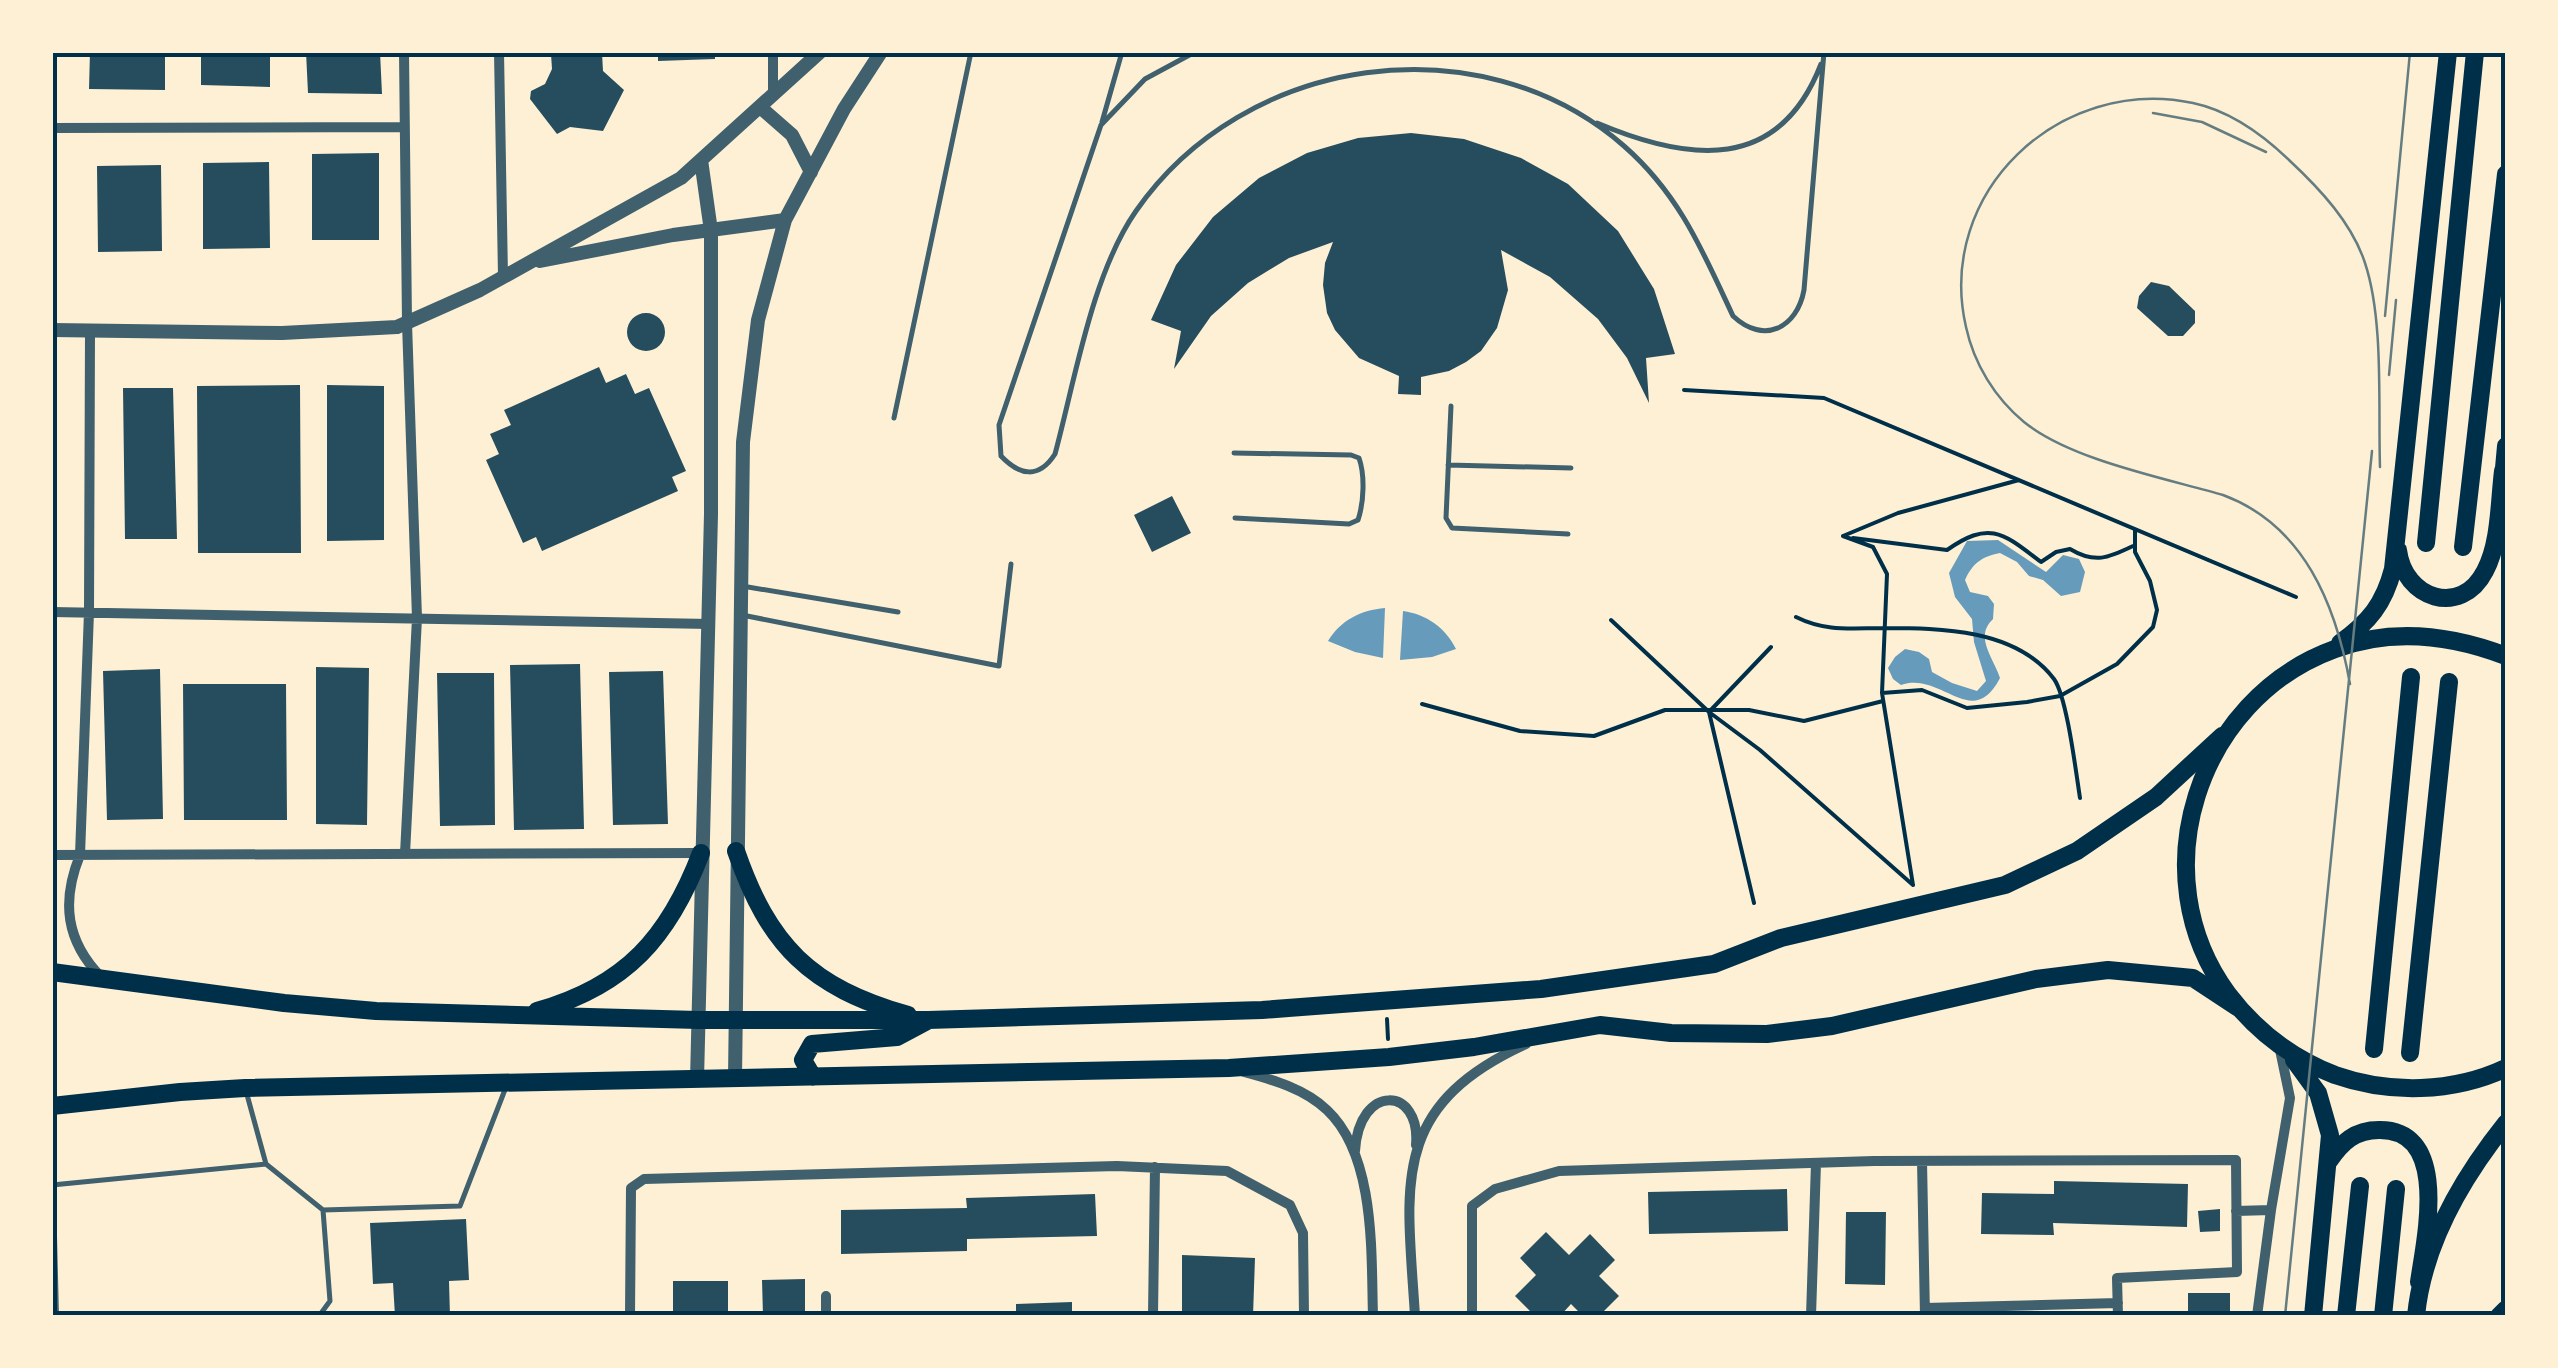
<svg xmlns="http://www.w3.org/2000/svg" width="2558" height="1368" viewBox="0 0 2558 1368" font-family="'PT Sans',sans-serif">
  <rect width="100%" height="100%" fill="#fdf0d5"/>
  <path fill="#669bbc" d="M1998,540L2046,572L2063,555L2079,559L2085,572L2080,592L2061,596L2043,580L2029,576L2017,562L2000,553C1981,557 1973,563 1965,580L1970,592L1988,596L1994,604L1993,619C1974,637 1993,657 2000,678C1972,732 1942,671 1901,685L1893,679L1888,668L1895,657L1905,649L1919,652L1929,659L1932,672L1952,683L1977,691L1986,681L1974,642L1972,619L1955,597L1949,573L1967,541Z
    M1385,608L1383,658L1355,652L1328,641C1341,620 1361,610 1385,608Z
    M1403,611C1426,614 1446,628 1456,649L1432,657L1400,660Z"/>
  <path fill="#264d5e" d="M90,52H165V90L89,89Z
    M201,52H270V87L201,85Z
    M306,52H380L382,94L308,93Z
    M658,52H715V59L658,61Z
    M602,53L603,71L624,90L603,131L570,127L557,134L530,99L531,91L545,84L552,69L551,54Z
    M1411,133L1464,139L1521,158L1568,184L1618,231L1654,289L1675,354L1646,358L1649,403L1627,358L1598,319L1550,277L1501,250L1508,290L1497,328L1481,351L1466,362L1449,371L1421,377V395L1398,394L1399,376L1359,358L1335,330L1327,313L1323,285L1325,263L1333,242L1289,258L1248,283L1211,316L1174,369L1181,331L1151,320L1176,265L1213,217L1259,178L1307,153L1358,138Z
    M379,153V240H312V154Z
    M269,162L270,248L203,249V163Z
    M161,165L162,251L98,252L97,166Z
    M2151,282L2169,286L2195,311V323L2183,336H2168L2137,308L2139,296Z
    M627 332a19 19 0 1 1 38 0a19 19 0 1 1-38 0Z
    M599,367L606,383L626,374L635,394L649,388L686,471L672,477L678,491L542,551L536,537L523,543L486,460L499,454L490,434L511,425L504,410Z
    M300,385L301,553H198L197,386Z
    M327,385L384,386V540L327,541Z
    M123,388H173L177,539H125Z
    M1172,496L1191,533L1152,552L1134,515Z
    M580,664L584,829L514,830L510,665Z
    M316,667L369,668L367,825L316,824Z
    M160,669L163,819L107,820L103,671Z
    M663,671L668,824L613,825L609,672Z
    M437,673H494L495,825L440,826Z
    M183,684H286L287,820H184Z
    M2054,1181L2188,1184L2187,1227L2053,1223L2054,1235L1981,1234L1982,1193L2054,1194Z
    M1787,1189L1788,1231L1649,1234L1648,1192Z
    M1095,1194L1097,1236L967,1239V1251L841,1254V1210L967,1208L966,1198Z
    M2220,1209V1231L2200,1232L2198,1211Z
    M1846,1212H1886L1885,1285L1845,1284Z
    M466,1219L469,1280L449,1281L450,1316H395L393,1283L373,1284L370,1223Z
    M1546,1232L1569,1255L1590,1234L1615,1260L1599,1276L1619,1296L1599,1316H1583L1571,1304L1560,1316H1535L1515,1296L1536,1275L1520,1258Z
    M1182,1255L1255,1258L1253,1316H1182Z
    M805,1279V1316H763L762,1280Z
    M673,1281H728V1316H673Z
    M2188,1293H2230V1316H2188Z
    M1072,1302V1316H1016V1304Z"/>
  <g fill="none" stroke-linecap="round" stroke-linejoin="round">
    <path stroke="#003049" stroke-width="4" d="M1684,390L1824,398L2296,597
      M1843,536L1873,547L1887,574L1882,693L1913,885
      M1843,536L1898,513L2019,480
      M1853,538L1947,550C1990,520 2003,533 2041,562L2056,552L2070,549C2095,564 2108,558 2133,546
      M1796,617C1826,632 1851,628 1884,628C1941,628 2016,629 2054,679C2067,697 2076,773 2080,798
      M1611,620L1709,712L1760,750L1913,885
      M1882,693L1922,690L1967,708L2027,702L2060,696L2117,664L2153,627L2157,610L2150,581L2135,552V529
      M1422,704L1520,731L1594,736L1665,710H1749L1804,721L1883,701
      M1754,903L1709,712L1771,647
      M1387,1019L1388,1039"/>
    <path stroke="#3f606c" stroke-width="5" d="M1195,52L1145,79L1101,125L999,425L1001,456C1020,476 1039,479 1055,454C1075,380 1092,274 1136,211C1244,55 1479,20 1624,146C1680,195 1703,252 1733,316C1764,345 1797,328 1804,290L1824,52
      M1102,122L1122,52
      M1597,123C1689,162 1779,173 1821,64
      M1451,406L1446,518L1452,528L1568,534
      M894,418L971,52
      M1234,453L1351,455L1359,458C1365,475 1364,502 1358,520L1349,524L1235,518
      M1448,465L1571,468
      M742,586L898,612
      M742,615L999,666L1011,564
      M246,1091L266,1164L323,1210L460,1206L506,1087
      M52,1185L266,1164
      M319,1316L330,1301L323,1210"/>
    <path stroke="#3f606c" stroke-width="10" d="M404,52L407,323L417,618L405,854
      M499,52L503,277
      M773,96V52
      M52,128L404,127
      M90,331L89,612L80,855C61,902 66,941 101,977
      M52,612L710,624
      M52,855L701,853
      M1244,1072C1274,1080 1305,1089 1327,1110C1376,1156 1371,1254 1373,1316
      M1355,1151C1359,1083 1421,1086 1416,1145
      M1922,1161L1925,1316
      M2271,1210L2290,1098L2279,1045
      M2236,1211L2271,1210L2257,1316
      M52,1236L54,1316
      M826,1296V1316
      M1925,1308L2118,1303
      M630,1316L631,1188L644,1179L1117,1166L1227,1171L1290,1205L1303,1233L1304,1316
      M1153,1316L1155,1167
      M1415,1316C1407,1186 1388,1107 1526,1044
      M1472,1316V1206L1495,1189L1559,1171L1874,1161L2236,1160L2237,1272L2117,1278L2118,1316
      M1811,1316L1816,1163"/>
    <path stroke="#3f606c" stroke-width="14" d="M760,107L792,135L811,172
      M540,261L673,235L785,220
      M52,330L282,333L397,327L480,290L681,178L820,52
      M735,1079L743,442L758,320L785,220L844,109L881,52
      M697,1080L711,514V231L701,160"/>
    <path stroke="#003049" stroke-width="18" d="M736,851C769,946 810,987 908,1015
      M52,972L284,1003L376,1011L698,1020H928L1262,1010L1541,989L1714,964L1781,938L2005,885L2077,851L2156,797L2222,736
      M537,1011C626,986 669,937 701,853
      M813,1077L803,1060L812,1044L897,1037L927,1021
      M52,1106L180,1092L245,1088L1229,1068L1389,1057L1474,1047L1600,1025L1671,1033L1767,1034L1832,1026L2036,979L2108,970L2193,978L2237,1007"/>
    <path stroke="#003049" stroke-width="18" d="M2503,479L2506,446
      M2426,543L2475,52
      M2463,547L2506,174
      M2398,550C2404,599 2461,618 2485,571C2500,543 2499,503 2503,471
      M2340,643C2369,622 2384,604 2393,569L2448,52
      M2506,656C2451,635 2391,628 2335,649C2197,699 2140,875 2228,994C2256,1031 2291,1058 2335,1075C2389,1094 2453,1093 2506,1068
      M2374,1049L2411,677
      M2410,1053L2449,682
      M2294,1060L2318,1093L2330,1135L2313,1316
      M2329,1161C2342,1142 2355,1130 2379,1130C2451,1129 2425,1240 2419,1282
      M2346,1316L2360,1186
      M2383,1316L2396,1189
      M2416,1316C2423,1245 2462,1178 2506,1123
      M2499,1316L2506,1309"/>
    <path stroke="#657d81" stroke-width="2.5" d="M2153,113L2202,122L2266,152
      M2385,316L2410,52
      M2389,375L2396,300
      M2350,684C2336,605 2304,525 2223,495C2164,478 2071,460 2024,422C1995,398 1974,364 1966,327C1935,192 2060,75 2193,103C2231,111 2262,134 2289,160C2320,189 2352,223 2365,263C2384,320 2378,406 2380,467
      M2285,1316L2372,451"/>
  </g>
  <rect width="2558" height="1368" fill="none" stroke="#fdf0d5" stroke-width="110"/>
  <rect x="55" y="55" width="2448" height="1258" fill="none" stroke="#003049" stroke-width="4"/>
</svg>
